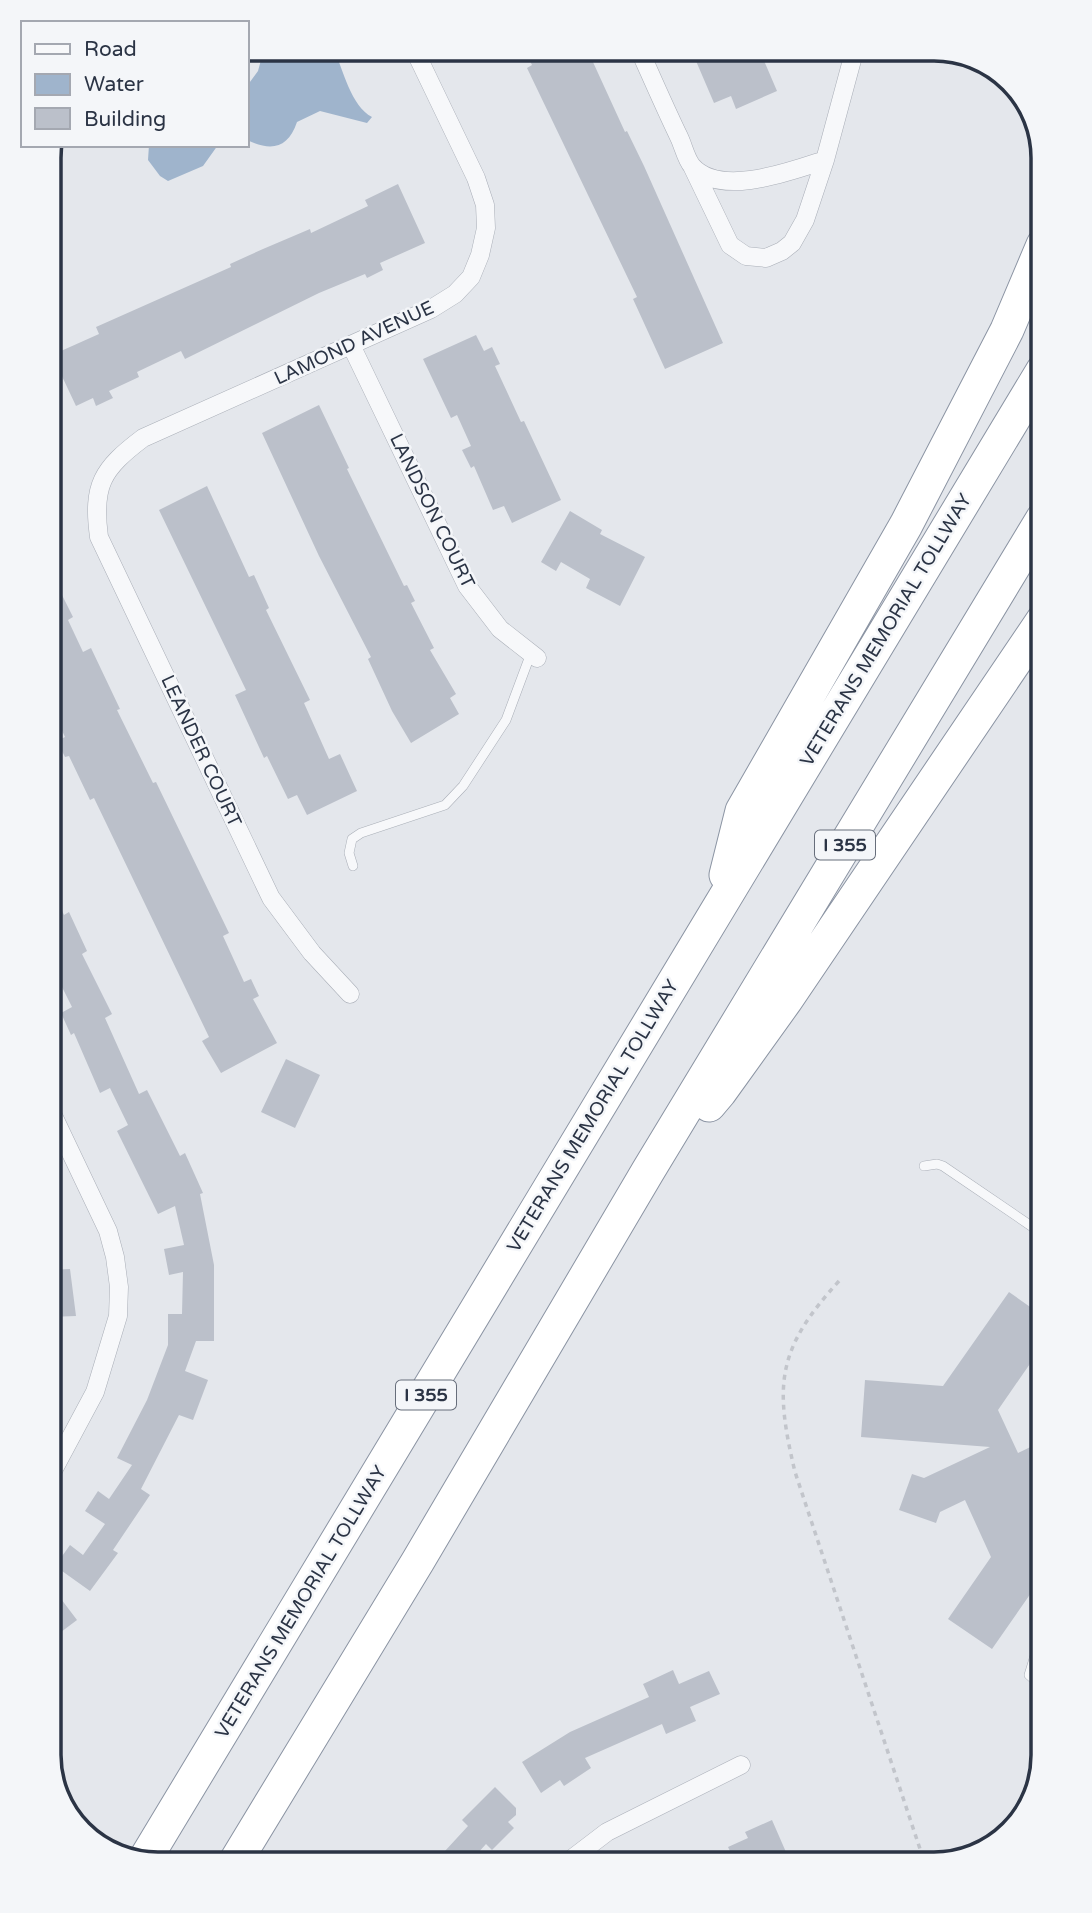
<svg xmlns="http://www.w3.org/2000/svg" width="1092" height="1913" viewBox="0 0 1092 1913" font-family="'Varela Round',sans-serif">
  <rect width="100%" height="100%" fill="#e4e7ec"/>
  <path fill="#9fb4cc" d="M264,49H334C343,70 351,106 372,117L367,123L320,111L297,122C288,148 272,152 247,140V86L258,71Z
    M149,145H218L203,166L168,181L160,176L148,160Z"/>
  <path fill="#bbc0ca" d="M524,49H587L625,132L627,131L644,166L723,343L665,369L633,299L637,297L527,68L532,65Z
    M707,49H759L777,91L736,109L731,96L714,103L696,61L710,55Z
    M398,184L425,243L380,263L383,270L367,278L365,274L319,293L185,359L181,351L137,372L139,377L109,391L113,398L96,406L93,398L76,406L52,355L99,334L96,327L231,267L230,264L263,249L310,229L311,233L368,206L365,200Z
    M476,335L484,351L492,347L500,364L495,366L521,422L524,421L561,500L512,523L504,506L493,510L474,466L471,468L462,450L471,446L457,415L451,418L423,359Z
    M319,405L349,468L347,469L404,586L407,585L415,601L411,603L434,648L430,650L456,694L450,698L459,714L411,743L392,711L368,659L371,657L319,556L262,433Z
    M207,486L249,577L254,575L269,608L266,610L310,700L304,703L329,759L340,754L357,791L307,815L297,795L288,799L267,756L264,758L235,695L246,690L159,510Z
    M570,511L602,530L600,534L645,557L620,606L586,588L590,579L561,562L556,571L541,562Z
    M49,569L73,617L68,620L83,652L91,648L120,709L117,710L153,783L156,782L229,933L223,936L244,982L251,979L259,996L253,999L277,1043L221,1073L202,1041L209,1037L94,798L90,800L69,756L65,757L57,741L65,737L49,703Z
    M49,884L64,915L69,912L87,951L82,954L112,1014L105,1018L139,1094L147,1090L180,1156L185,1153L203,1193L200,1194L214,1265V1341H196L185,1371L208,1380L193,1420L179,1415L141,1489L150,1495L113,1550L118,1553L90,1591L55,1566L70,1545L83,1555L105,1524L85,1511L98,1491L109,1499L132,1465L117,1458L147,1400L168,1345V1314H182L183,1272L169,1275L164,1249L184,1245L175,1206L158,1214L117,1131L128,1125L110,1088L100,1093L74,1033L71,1035L61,1013L72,1007L49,961Z
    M286,1059L320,1075L295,1128L261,1112Z
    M70,1269L76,1316L49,1317V1270Z
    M1009,1292L1043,1316V1345L998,1410L1018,1453L1043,1441V1475L1031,1480L1043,1505V1583H1038L992,1649L948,1619L991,1557L965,1500L940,1512L936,1523L899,1510L912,1474L924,1478L990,1447L861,1437L865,1380L943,1386Z
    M49,1583L77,1620L49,1641Z
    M673,1670L679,1684L709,1671L720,1694L690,1707L696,1721L666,1734L662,1724L585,1758L591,1768L564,1786L560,1780L541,1793L522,1762L570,1732L649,1697L643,1684Z
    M495,1787L516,1808V1815L508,1822L514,1828L492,1850L486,1844L468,1864H433L468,1826L462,1820Z
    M772,1820L789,1859L777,1864H736L728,1847L748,1838L745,1832Z"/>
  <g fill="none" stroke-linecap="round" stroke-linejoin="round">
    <defs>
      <path id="service" d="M353,866L349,853L352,839L361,833L445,805L463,786L506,720L531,653
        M924,1166L937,1164L943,1166L1037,1230L1043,1237
        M1043,1687L1029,1675L1037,1649L1043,1641"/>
      <path id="minor" d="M639,49C652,78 665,108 679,137C683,145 686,159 692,166C720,198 791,171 825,160L855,49
        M692,166L730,245L746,256L766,258L782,251L792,243L805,220L825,160
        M351,345L467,586L500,629L537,658
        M350,994L312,953L271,898L99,537C92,485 102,469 143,438L431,309L455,294L471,277L480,255L486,228L485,205L476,178L414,49
        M49,1478L95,1392L118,1316L119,1287L115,1257L108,1231L49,1107
        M565,1864L607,1832L741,1765"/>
      <path id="motorway" d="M726,875L742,811L906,525L1007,330L1043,245
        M709,1105L720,1092L786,1000L1043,620
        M144,1861L1043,370
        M234,1864L418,1561L648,1171L1043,518"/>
    </defs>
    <use href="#service" stroke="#a9aeb7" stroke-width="10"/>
    <use href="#minor" stroke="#a9aeb7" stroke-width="19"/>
    <use href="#motorway" stroke="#8b94a3" stroke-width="35"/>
    <path stroke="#c2c5cb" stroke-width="3.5" stroke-dasharray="5 5" stroke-linecap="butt" d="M839,1281C777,1349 774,1384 795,1472L925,1864"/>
    <use href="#service" stroke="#f7f8fa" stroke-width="9"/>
    <use href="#minor" stroke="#f7f8fa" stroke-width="18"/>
    <use href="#motorway" stroke="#fff" stroke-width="33"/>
  </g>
  <g text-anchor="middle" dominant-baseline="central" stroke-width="5" stroke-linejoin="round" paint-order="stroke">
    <g fill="#f4f6f9" stroke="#676e7b" stroke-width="2">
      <rect x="815" y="830.5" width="60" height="29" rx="5"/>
      <rect x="396" y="1380.5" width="60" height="29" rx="5"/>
    </g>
    <g font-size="18" font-weight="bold" fill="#2b3445">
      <text x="845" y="845">I 355</text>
      <text x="426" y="1395">I 355</text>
    </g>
    <g font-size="19" fill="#2b3445" stroke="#f4f6f9">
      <text transform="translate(354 343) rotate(-25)">LAMOND AVENUE</text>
      <text transform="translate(432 511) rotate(64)">LANDSON COURT</text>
      <text transform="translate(886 630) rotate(-59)">VETERANS MEMORIAL TOLLWAY</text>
      <text transform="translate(201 751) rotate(65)">LEANDER COURT</text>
      <text transform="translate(593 1116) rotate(-59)">VETERANS MEMORIAL TOLLWAY</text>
      <text transform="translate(301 1602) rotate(-59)">VETERANS MEMORIAL TOLLWAY</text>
    </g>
  </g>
  <path d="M0 0H1092V1913H0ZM158 61H934A97 97 0 0 1 1031 158V1755A97 97 0 0 1 934 1852H158A97 97 0 0 1 61 1755V158A97 97 0 0 1 158 61Z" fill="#f4f6f9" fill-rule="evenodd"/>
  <path fill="none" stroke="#2b3445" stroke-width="3.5" d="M158 61H934A97 97 0 0 1 1031 158V1755A97 97 0 0 1 934 1852H158A97 97 0 0 1 61 1755V158A97 97 0 0 1 158 61Z"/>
  <rect x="21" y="21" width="228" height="126" fill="#f4f6f9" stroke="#a4a8b1" stroke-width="2"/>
  <rect x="35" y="44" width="35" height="10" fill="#f7f8fa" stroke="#a4a8b1" stroke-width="2"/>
  <text x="84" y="56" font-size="21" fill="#2b3445">Road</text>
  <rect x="35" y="74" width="35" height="21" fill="#9fb4cc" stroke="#a4a8b1" stroke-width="2"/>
  <text x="84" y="91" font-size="21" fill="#2b3445">Water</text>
  <rect x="35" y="108" width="35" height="21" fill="#bbc0ca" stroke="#a4a8b1" stroke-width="2"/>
  <text x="84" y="126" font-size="21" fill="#2b3445">Building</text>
</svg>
